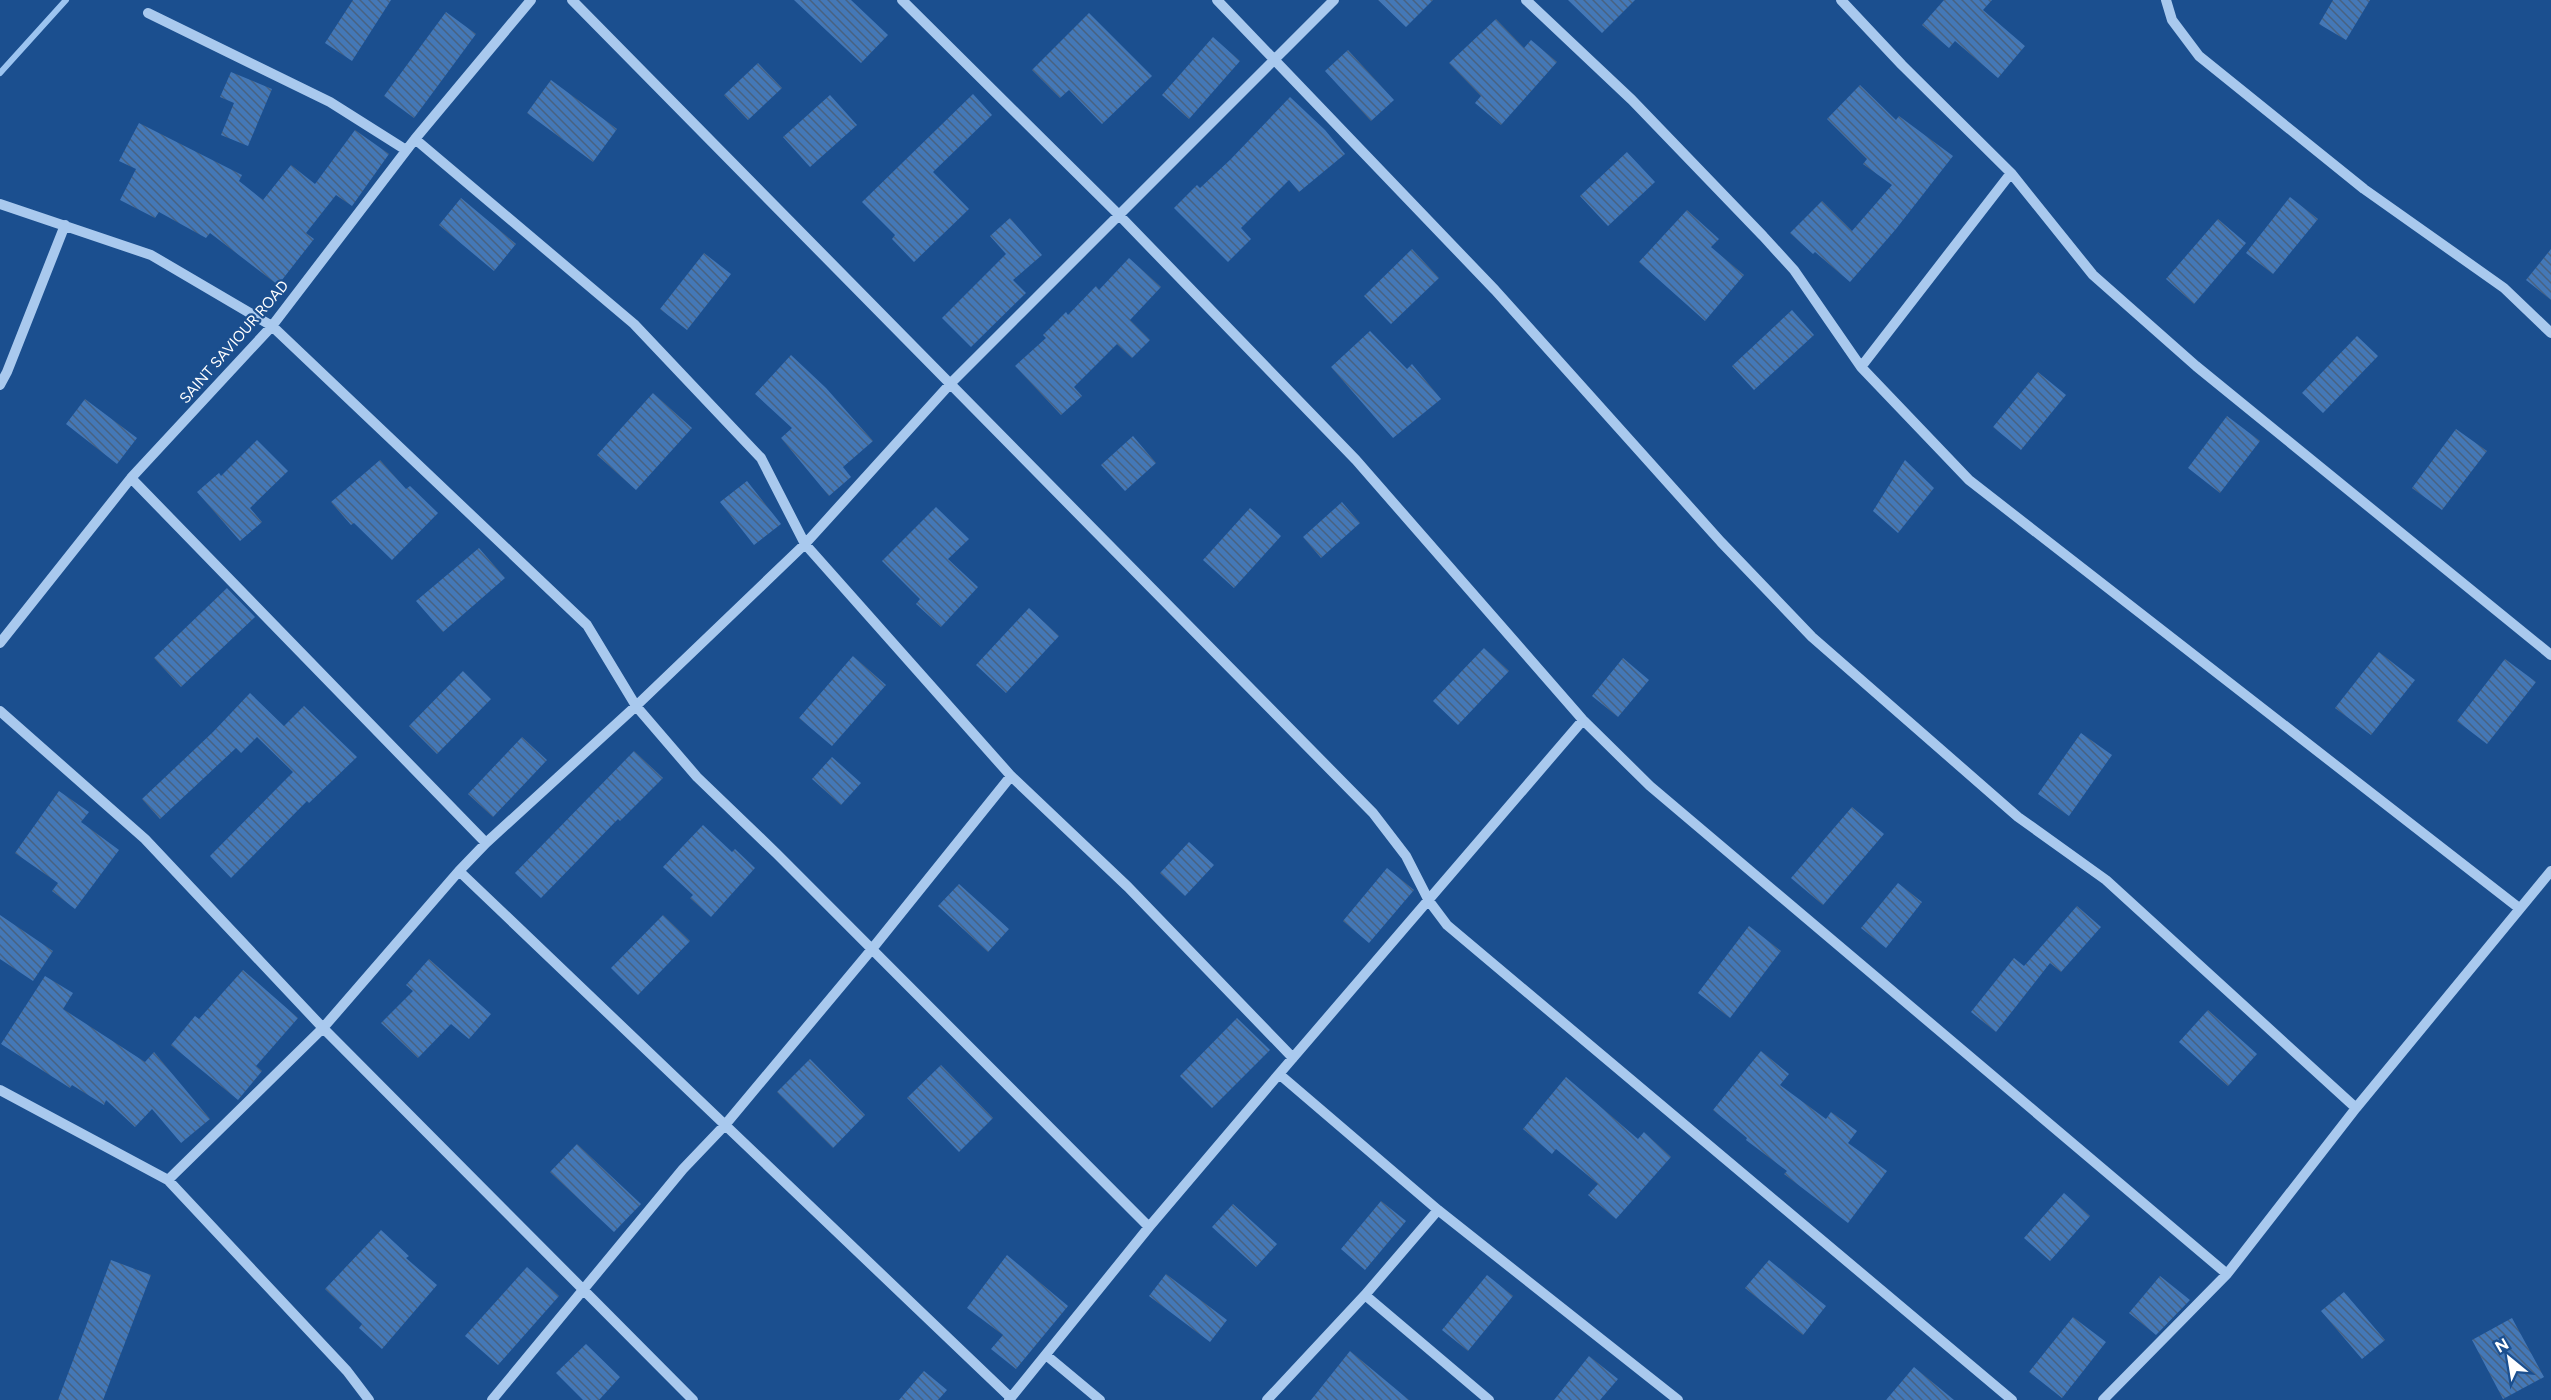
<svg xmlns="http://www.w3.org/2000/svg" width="2551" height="1400" viewBox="0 0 2551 1400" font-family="Figtree,sans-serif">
  <defs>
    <pattern id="building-back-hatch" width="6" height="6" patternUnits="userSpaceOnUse" patternTransform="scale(1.5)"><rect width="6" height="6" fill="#4478b7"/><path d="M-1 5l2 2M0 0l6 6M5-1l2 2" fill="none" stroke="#486282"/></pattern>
  </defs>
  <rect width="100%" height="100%" fill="#1b4f8f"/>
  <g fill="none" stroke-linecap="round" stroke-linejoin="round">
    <path stroke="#9cc4f0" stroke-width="6" d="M0,73L66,0"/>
  </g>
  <path fill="url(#building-back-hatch)" d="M353,0H391L352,61L325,43Z
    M794,0H851L888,35L861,63Z
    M1378,0H1433L1406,27Z
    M1568,0H1635L1602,33Z
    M1944,0H1992L1983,10L2025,46L1998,78L1955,41L1949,48L1922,25Z
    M2333,0H2370L2346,40L2319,24Z
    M446,12L476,34L414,118L384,96Z
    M1089,13L1152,76L1102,124L1069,90L1060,98L1032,70Z
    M1496,19L1524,48L1531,40L1557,62L1501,125L1475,103L1481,96L1449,63Z
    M1213,37L1240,61L1189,119L1162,95Z
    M1348,50L1394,100L1371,121L1325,71Z
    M758,63L782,88L748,120L724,95Z
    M231,72L272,89L248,146L221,135L234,103L220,97Z
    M551,80L617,129L593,162L527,113Z
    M1860,85L1896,120L1899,116L1953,156L1896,229L1850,282L1815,252L1813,254L1790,233L1822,201L1852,231L1892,185L1863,164L1867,159L1827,119Z
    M973,94L992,115L933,172L969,209L914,262L892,239L895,235L862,202Z
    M830,95L857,125L810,167L783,137Z
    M1290,97L1325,130L1345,154L1299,192L1289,180L1241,228L1251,239L1228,262L1174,208L1197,185L1200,188L1231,159Z
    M139,123L242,175L239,181L263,200L291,165L315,184L355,130L389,154L352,206L336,195L306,233L314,239L278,285L210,233L206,238L159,212L155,218L120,200L136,169L119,161Z
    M1627,152L1655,182L1608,226L1580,196Z
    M2290,197L2318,219L2273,274L2246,253Z
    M461,198L516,244L494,271L439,225Z
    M1687,210L1719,239L1711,247L1744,275L1705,321L1639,262Z
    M1010,218L1042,255L1013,280L1026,293L971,347L942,318L1006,254L990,236Z
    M2218,219L2246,243L2194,304L2166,279Z
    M1412,249L1439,278L1391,324L1364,296Z
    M2551,249V300L2526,280Z
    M704,253L731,274L687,330L660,309Z
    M1129,258L1161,287L1130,320L1150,340L1132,358L1117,344L1074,387L1082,396L1061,415L1015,366L1046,338L1043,335L1066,312L1068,315L1096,286L1099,290Z
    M1792,310L1814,335L1754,390L1732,366Z
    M1370,331L1407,369L1412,364L1441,399L1393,438L1331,367Z
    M2357,336L2378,356L2323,413L2302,393Z
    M791,355L826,388L873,441L843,467L851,477L829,496L781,438L792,428L755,394Z
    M2038,372L2066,395L2021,450L1993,427Z
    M653,393L692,428L636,490L597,455Z
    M85,399L137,438L117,464L66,424Z
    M2227,416L2260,441L2220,493L2188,468Z
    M2456,429L2487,451L2442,510L2412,488Z
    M1133,436L1156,463L1125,491L1101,465Z
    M257,440L288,471L250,508L262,522L240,541L197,492L219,473L221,476Z
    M380,460L406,489L410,486L438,513L392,560L354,523L351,525L331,502Z
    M1905,460L1934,488L1898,533L1873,511Z
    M747,481L781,524L754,545L720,502Z
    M1342,502L1360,523L1321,558L1303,537Z
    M936,507L969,539L948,559L978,587L941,627L916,604L920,599L882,561Z
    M1250,508L1281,536L1234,588L1203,560Z
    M479,548L505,578L443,632L416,601Z
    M227,588L255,617L181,687L154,658Z
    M1029,608L1059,636L1006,693L976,665Z
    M1484,648L1509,671L1458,725L1433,701Z
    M2379,652L2415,680L2371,735L2335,708Z
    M853,656L886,685L832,746L799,718Z
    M1623,658L1649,680L1618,717L1592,696Z
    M2505,659L2536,682L2487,744L2457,721Z
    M463,671L491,699L437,754L409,726Z
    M250,693L284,726L304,706L357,757L309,803L307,801L231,878L210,856L293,772L257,737L241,753L236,748L160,819L142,799L213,732Z
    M2081,733L2112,755L2069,816L2038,794Z
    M522,737L547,760L493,817L468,794Z
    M634,751L663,778L620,821L618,819L541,898L515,873Z
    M832,757L861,783L841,805L812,779Z
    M59,791L89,812L81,822L119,850L75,909L52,891L58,883L15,853Z
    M1852,807L1884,834L1823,905L1791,878Z
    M703,825L732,852L735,849L755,868L711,917L690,898L693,895L663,867Z
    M1189,842L1214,865L1185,896L1160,873Z
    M1387,868L1414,890L1369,943L1343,921Z
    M1898,883L1922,902L1886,948L1861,928Z
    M959,884L1009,929L988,952L938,906Z
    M2077,906L2101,927L2061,972L2050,963L1996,1032L1971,1012L2014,958L2024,966Z
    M0,915L53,951L33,981L0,959Z
    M663,915L690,941L638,995L611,968Z
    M1749,926L1781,951L1730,1018L1698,993Z
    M429,959L491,1014L469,1039L451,1024L418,1058L381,1023L413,991L406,985Z
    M243,970L298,1018L256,1066L262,1071L238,1100L171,1045L195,1016L199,1019Z
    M45,976L73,993L63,1009L145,1062L154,1052L210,1119L181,1143L152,1109L135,1127L106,1100L104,1105L72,1085L70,1088L1,1044Z
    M2208,1010L2257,1054L2228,1086L2179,1042Z
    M1237,1018L1270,1050L1212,1108L1180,1076Z
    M1761,1051L1789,1074L1780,1085L1826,1119L1831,1112L1857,1131L1848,1143L1887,1171L1848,1223L1784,1174L1787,1171L1746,1140L1747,1138L1713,1110Z
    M810,1059L865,1115L833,1148L777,1092Z
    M941,1065L993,1118L959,1152L907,1098Z
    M1566,1077L1638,1139L1644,1132L1671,1157L1616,1219L1588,1195L1598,1184L1556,1149L1552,1154L1523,1129Z
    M577,1144L641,1204L614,1232L550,1172Z
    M2064,1193L2090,1216L2050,1261L2024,1238Z
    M1381,1201L1406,1221L1365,1270L1341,1249Z
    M1233,1204L1277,1244L1256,1267L1212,1227Z
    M381,1230L409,1256L406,1258L437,1285L382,1349L359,1328L362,1324L325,1289Z
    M1007,1255L1068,1306L1016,1369L991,1349L1003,1335L967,1308Z
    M111,1260L151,1275L103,1400H58Z
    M1769,1260L1826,1306L1803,1335L1745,1288Z
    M527,1267L559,1296L498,1365L465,1336Z
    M1166,1274L1227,1320L1210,1342L1149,1296Z
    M1487,1275L1513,1296L1468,1351L1442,1330Z
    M2160,1276L2190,1300L2156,1335L2129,1313Z
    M2344,1292L2385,1340L2362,1359L2321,1311Z
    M2073,1317L2106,1342L2062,1398L2029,1372Z
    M2512,1318L2544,1377L2503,1399L2472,1340Z
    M586,1344L620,1377L599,1400H583L556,1373Z
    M1350,1351L1409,1400H1311Z
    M1589,1356L1618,1379L1600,1400H1554Z
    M1914,1367L1954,1400H1886Z
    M924,1371L947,1390L938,1400H899Z"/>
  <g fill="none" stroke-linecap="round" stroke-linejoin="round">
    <path stroke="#a9c9ee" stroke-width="10" d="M572,0L1373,813L1406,856L1429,901L1447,925L2012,1400
      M902,0L1119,215L1356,460L1583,720L1650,786L2227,1274
      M1217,0L1495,290L1721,542L1812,637L2018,817L2106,880L2356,1108
      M1526,0L1632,100L1763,236L1794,270L1861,367L1969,480L2519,908
      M1841,0L1902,65L2011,173L2093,275L2196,366L2551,655
      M2166,0L2172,20L2199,56L2364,189L2504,288L2551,333
      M148,13L330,102L406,150
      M415,139L634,324L761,458L805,544L1011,776L1128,887L1293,1058
      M0,204L151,255L272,326L587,625L636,706L697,777L777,854L1149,1227
      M1861,367L2011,173
      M0,385L7,372L65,225
      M131,478L486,843
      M0,643L131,478L272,326L415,139L531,0
      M0,711L145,839L323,1028L693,1400
      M459,871L1011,1398
      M1279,1074L1438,1210L1678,1400
      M0,1090L168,1180L347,1371L369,1400
      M168,1180L323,1028L459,871L486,843L636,706L805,544L951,383L1334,0
      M1365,1295L1489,1400
      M1046,1355L1100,1400
      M492,1400L683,1169L725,1125L872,949L1011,776
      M1009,1400L1149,1227L1279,1074L1583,720
      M1267,1400L1365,1295L1438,1210
      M2103,1400L2227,1274L2356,1108L2551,871"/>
  </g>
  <g text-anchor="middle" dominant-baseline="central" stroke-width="4.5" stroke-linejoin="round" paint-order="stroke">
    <g font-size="15" fill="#fff" stroke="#1b4f8f">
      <text transform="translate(234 342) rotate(-49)">SAINT SAVIOUR ROAD</text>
    </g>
  </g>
  <g transform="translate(2509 1358) rotate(330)" stroke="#1b4f8f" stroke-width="4.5" paint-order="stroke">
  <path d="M0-4.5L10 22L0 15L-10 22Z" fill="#ffffff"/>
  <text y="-9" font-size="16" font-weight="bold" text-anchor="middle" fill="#ffffff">N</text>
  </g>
</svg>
